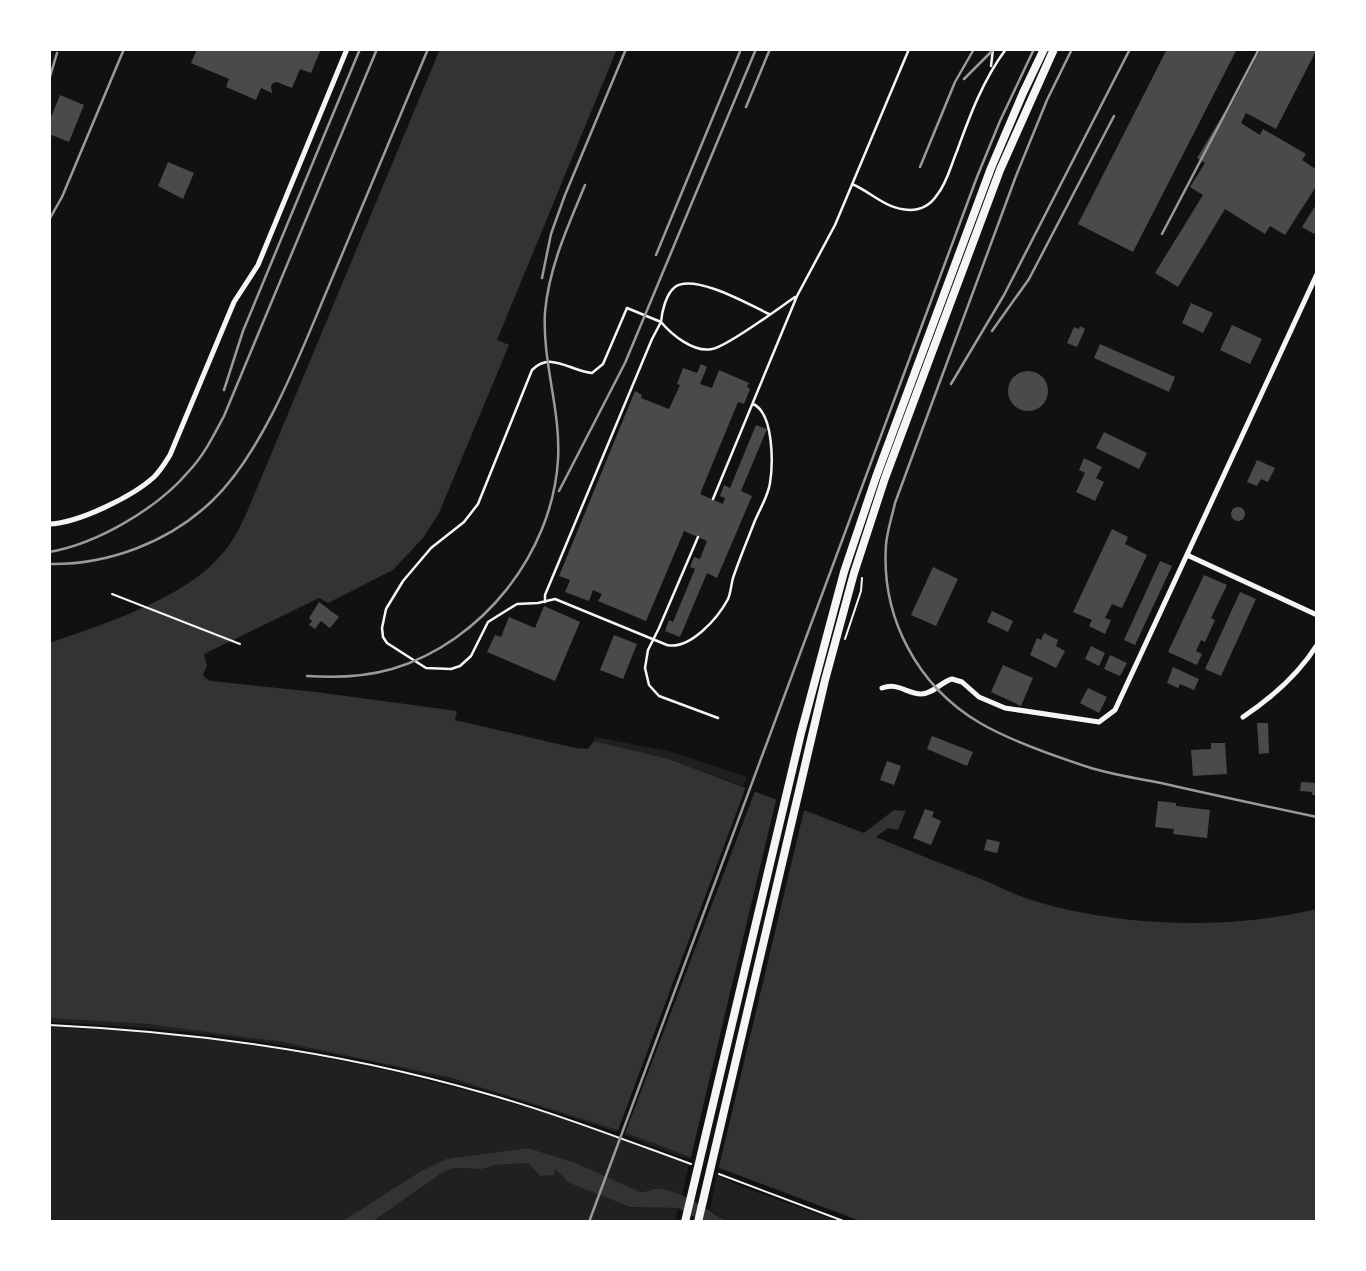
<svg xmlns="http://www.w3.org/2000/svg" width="1366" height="1271" viewBox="0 0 1366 1271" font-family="Raleway,sans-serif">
  <rect width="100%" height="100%" fill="#111"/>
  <path fill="#202020" d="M595,737L672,752L747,777L743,786L669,759L594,741Z
    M49,1018C93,1019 138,1023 182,1028C293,1041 402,1063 510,1095C547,1106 585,1117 621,1131C644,1140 667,1149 691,1157L690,1159C664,1152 641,1140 616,1132C560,1113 504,1095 448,1080C318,1046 183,1027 49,1022Z
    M49,1027C187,1032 324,1052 457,1088C513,1103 571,1119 625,1140C646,1149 667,1158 689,1164L682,1195L655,1188L644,1194L576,1163L528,1148L446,1159L421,1171L341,1222H49Z
    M528,1163L540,1176L555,1169L569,1183L630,1207L678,1208L675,1222H372L443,1172L454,1168L482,1169L495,1165Z
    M717,1175L740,1186L840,1222H728L710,1210Z"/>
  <path fill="#333" d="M440,49H617L497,340L509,345L439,513L423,538L393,570L328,603L319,598L204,654L207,666L203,674L205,678L211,681L316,692L457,711L455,720L575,748L588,749L594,741L669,759L864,833L894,810L906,811L898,830L888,828L876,837C913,852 949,867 986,881C1004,889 1022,898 1041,903C1129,927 1228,930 1317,909V1222H863L618,1130L448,1077L283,1042L147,1024L49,1018V643C102,625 186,598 222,554C233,542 240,527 247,512Z
    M528,1148L576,1163L640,1192C648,1193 653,1187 661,1189C687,1193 706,1210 728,1222H704L678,1208L630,1207L569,1183L555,1169L554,1175L540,1176L528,1163L495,1165L482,1169L454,1168L443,1172L372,1222H341L421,1171L446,1159Z"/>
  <path fill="#111" d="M747,784L754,786L755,791L624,1136L617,1133Z
    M777,796L805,806L718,1171L690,1161Z"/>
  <path fill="#4a4a4a" d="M197,49H321L311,73L300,69L292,88L277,82L273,83L271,86L272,93L261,88L256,100L226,87L229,79L191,63Z
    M1167,49H1237L1133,252L1078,224Z
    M1261,49H1317L1276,129L1246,113L1241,123L1260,135L1263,129L1306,154L1302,160L1317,170V185L1285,235L1270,226L1265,234L1225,209L1178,287L1155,273L1203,195L1190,187L1205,163L1197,158L1224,113L1226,115Z
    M60,95L84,105L69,142L49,134V122Z
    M168,162L194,173L183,199L158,186Z
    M1317,203V230L1314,234L1302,227Z
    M1191,303L1213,313L1203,333L1182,323Z
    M1232,325L1262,339L1250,364L1220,350Z
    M1080,326L1085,329L1077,347L1067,343L1074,327L1079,329Z
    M1100,344L1175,377L1169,392L1094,358Z
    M701,364L707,367L700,384L712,388L719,370L749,383L747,387L750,389L744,404L738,402L700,494L723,504L725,498L720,496L724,485L730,488L756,425L767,429L741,491L752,496L717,578L707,573L680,637L665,631L669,620L673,622L695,569L690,567L694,557L700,559L707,541L684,531L646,621L598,601L602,594L593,590L589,601L565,592L570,580L559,576L635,391L642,395L641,398L669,409L680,385L677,384L683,368L697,373Z
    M1008 391a20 20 0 1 1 40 0a20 20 0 1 1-40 0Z
    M1104,432L1147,453L1139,469L1096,448Z
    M1084,458L1102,467L1096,478L1104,482L1095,501L1076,492L1085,473L1079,470Z
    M1257,460L1275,468L1268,482L1261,479L1257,486L1247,482Z
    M1231 514a7 7 0 1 1 14 0a7 7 0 1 1-14 0Z
    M1112,529L1128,537L1125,544L1147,555L1122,608L1112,604L1105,618L1111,620L1105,634L1089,626L1092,620L1073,612Z
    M1160,561L1172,566L1135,645L1124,640Z
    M933,567L958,579L936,626L911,615Z
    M1204,575L1227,585L1211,618L1215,620L1205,642L1201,640L1196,651L1202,654L1197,665L1168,652Z
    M1240,592L1256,599L1221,676L1205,669Z
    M319,602L339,617L330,628L321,621L315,629L309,625L312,621L309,618Z
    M544,606L580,622L555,681L487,652L495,635L501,637L509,617L535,628Z
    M992,611L1013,621L1008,632L987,622Z
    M1044,633L1058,640L1056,646L1065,651L1056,668L1030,655L1037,638L1041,640Z
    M614,635L637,644L623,679L600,670Z
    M1091,646L1105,653L1099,666L1085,659Z
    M1110,655L1127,663L1120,676L1104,669Z
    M1003,665L1033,678L1021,706L991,692Z
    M1173,667L1199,679L1194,690L1180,684L1178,688L1167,683Z
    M1088,688L1107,697L1099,713L1080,703Z
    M1257,723H1268L1269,753L1259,754Z
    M932,736L973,752L967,766L927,749Z
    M1211,743H1225L1227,774L1193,776L1191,750L1211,749Z
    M887,761L901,766L894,785L880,780Z
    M1301,782L1317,783V795H1312V792L1300,791Z
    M1158,801L1176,803V806L1210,810L1207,838L1173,834L1174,829L1155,827Z
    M925,809L934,812L932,817L941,821L931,845L913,838Z
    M987,839L1000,842L997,853L984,850Z"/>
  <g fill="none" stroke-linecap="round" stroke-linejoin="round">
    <path stroke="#f5f5f5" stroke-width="2" d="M112,594L240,644
      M845,639L861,591L862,578
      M49,1025C197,1032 342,1052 484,1093C555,1113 622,1139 691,1164
      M719,1174L846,1222"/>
    <path stroke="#f5f5f5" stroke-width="2.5" d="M991,66L993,49
      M852,184C873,193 885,209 910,210C922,210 931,204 937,195C947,183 951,165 957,151C970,115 983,80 1006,49
      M769,314C750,305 694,273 675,287C666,294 662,311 661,322C672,335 694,353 712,349C727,347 779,308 795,297
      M713,499L797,296L835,225L909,49
      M698,537L659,628L648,650L645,668L649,685L659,696L718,718
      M545,602V595L652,339L661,322L627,308L603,364L592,373C570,371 551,351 532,370L478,504L464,522L431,548L403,581L386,609L382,628L383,637L387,643L426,668L451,669L460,666L471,656L488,622L517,604L538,603L555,599L667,645C690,650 718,618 728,599C731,592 731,585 733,578C739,560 747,541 754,523C759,510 768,497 770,483C773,464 774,413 753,404"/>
    <path stroke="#f5f5f5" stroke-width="5" d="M49,524C78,523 132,497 154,477C161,470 165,463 170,455L234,302L258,265L347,49
      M1187,555L1317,615
      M882,688C898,682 907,694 921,694C933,694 941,682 952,679L962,682L979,697L1005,708L1099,722L1115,710L1317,274
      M1243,717C1273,697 1298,675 1317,645"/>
    <path stroke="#f5f5f5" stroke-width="8" d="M685,1222L801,733L844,572L876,477L991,168L1023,93L1044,49
      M698,1222L825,680L854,573L885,478L1000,170L1054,49"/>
    <path stroke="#9a9a9a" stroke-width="2.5" d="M1072,49L1047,100L1016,176L895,503C892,517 887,531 886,545C881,617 917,686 980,723C1011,741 1054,756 1088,767C1112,775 1137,778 1161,783C1213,795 1265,806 1317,817
      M964,79L994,49
      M49,80L57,53
      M746,107L770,49
      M920,167L955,82L974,49
      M49,220L62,197L124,49
      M1162,234L1259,49
      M656,255L741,49
      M542,278L551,234L565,195L626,49
      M992,331L1029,279L1114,116
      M951,384L1004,295L1130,49
      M224,390L243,331L360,49
      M559,491L625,363L756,49
      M49,552C97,544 158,508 189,471C204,455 214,435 224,416L377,49
      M49,564C109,565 169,542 212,501C264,451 300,354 328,288C361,208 395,129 428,49
      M307,676C336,678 364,677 392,669C482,642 552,554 558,460C561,410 542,362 545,312C549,267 568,226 585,185
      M589,1222L977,177L1000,121L1034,49"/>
  </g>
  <rect width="1366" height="1271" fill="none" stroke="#ffffff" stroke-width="102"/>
</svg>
